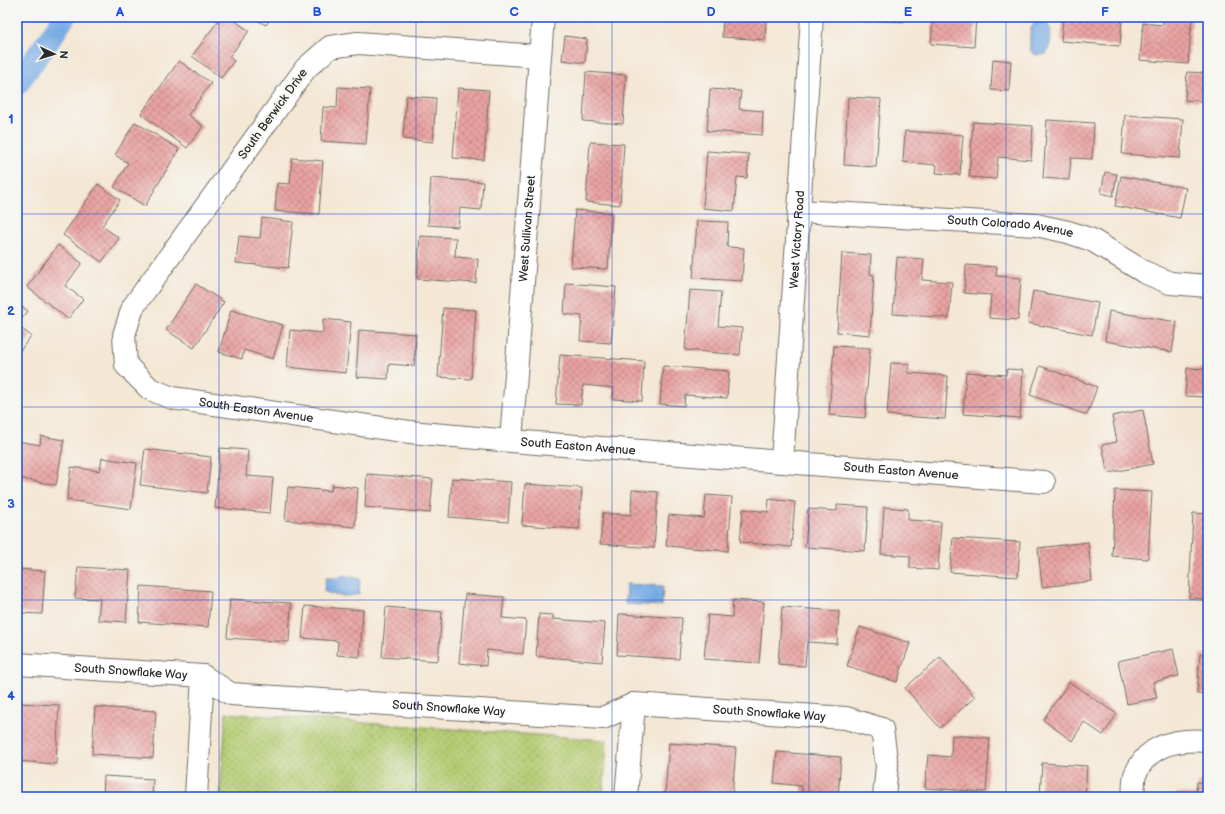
<svg xmlns="http://www.w3.org/2000/svg" width="1225" height="814" viewBox="0 0 1225 814" font-family="'Balsamiq Sans',sans-serif">
  <defs>
    <pattern id="park-dots" width="8" height="8" patternUnits="userSpaceOnUse"><rect width="8" height="8" fill="#b3ca6e"/><path d="M2 2h.1M6 6h.1" fill="none" stroke="#92a45b" stroke-width="1.8" stroke-linecap="round"/></pattern>
    <pattern id="building-cross-hatch" width="8" height="8" patternUnits="userSpaceOnUse"><rect width="8" height="8" fill="#e9a3a1"/><path d="M0 0l8 8M0 8l8-8" fill="none" stroke="#bd8583"/></pattern>
  </defs>
  <rect width="100%" height="100%" fill="#f6f6f2"/>
  <filter id="ink" filterUnits="userSpaceOnUse"><feTurbulence type="fractalNoise" baseFrequency=".025" numOctaves="2"/><feDisplacementMap in="SourceGraphic" scale="8" xChannelSelector="R" yChannelSelector="G"/><feConvolveMatrix kernelMatrix="1 2 1 2 8 2 1 2 1" color-interpolation-filters="sRGB"/></filter>
  <filter id="wash" filterUnits="userSpaceOnUse"><feTurbulence type="fractalNoise" baseFrequency=".012" numOctaves="4" result="noise"/><feDisplacementMap in="SourceGraphic" scale="16" xChannelSelector="R" yChannelSelector="G"/><feGaussianBlur stdDeviation="0.9" result="paint"/><feColorMatrix in="noise" values="0 0 0 0 0 0 0 0 0 0 0 0 0 0 0 0 0 1.4 0 .05"/><feComposite in="paint" operator="in"/></filter>
  <g filter="url(#wash)">
    <rect width="100%" height="100%" fill="#f4e7d4"/>
    <path fill="url(#park-dots)" stroke="#6f7a4c" d="M226,713L607,740L603,797H220Z"/>
    <path fill="#77aae3" stroke="#516a87" d="M1041,21C1043,22 1046,23 1047,24C1054,30 1050,48 1046,54C1031,57 1029,52 1030,38C1030,33 1030,27 1035,23C1037,22 1039,22 1041,21Z
      M344,575L360,579L359,594C347,597 335,597 324,591L326,578H338Z
      M626,584L663,586L662,606L625,604Z"/>
    <g fill="none" stroke-linecap="round" stroke-linejoin="round">
      <path stroke="#77aae3" stroke-width="23" d="M17,84L54,33L64,17"/>
    </g>
    <g id="blocks">
      <path fill="url(#building-cross-hatch)" d="M221,17H230L249,31L229,57L234,61L221,78L192,56Z
        M251,17H271L266,25Z
        M723,17H766L765,40L722,37Z
        M861,17H904V22L861,19Z
        M933,17H976L974,47L931,44Z
        M1063,17H1122L1120,46L1061,41Z
        M1163,17H1192L1188,64L1140,60L1143,23L1163,25Z
        M565,36L587,39L585,63L562,60Z
        M993,59L1011,61L1009,91L991,90Z
        M179,61L211,83L188,115L203,126L187,148L141,114Z
        M586,72L626,75L623,124L583,121Z
        M1187,72L1204,73L1202,101L1185,100Z
        M338,87L370,89L366,144L321,141L323,107L337,108Z
        M458,88L489,90L484,160L453,158Z
        M710,89L741,91L739,109L763,111L762,135L707,131Z
        M406,96L436,98L433,142L403,139Z
        M848,97L881,99L876,167L844,165Z
        M1125,115L1183,119L1180,158L1122,154Z
        M1047,120L1094,123L1092,159L1071,158L1069,180L1043,178Z
        M135,122L179,149L145,206L114,187L128,163L115,155Z
        M973,122L1033,126L1031,160L998,157L996,179L969,177Z
        M905,131L963,135L960,175L936,173L937,165L903,162Z
        M590,142L624,144L620,205L586,202Z
        M707,151L749,154L747,178L737,177L734,211L703,208Z
        M292,158L323,161L319,214L275,211L277,183L290,184Z
        M1105,172L1117,174L1113,196L1101,193Z
        M1121,176L1186,188L1180,218L1115,206Z
        M431,178L483,182L481,210L460,208L458,227L428,225Z
        M98,184L120,200L102,226L119,238L102,262L63,235Z
        M575,210L612,213L608,269L571,267Z
        M262,218L293,222L288,268L236,263L239,236L260,238Z
        M697,221L728,222L727,247L744,248L742,281L693,278Z
        M420,236L456,238L455,257L478,259L476,283L417,279Z
        M58,245L82,263L65,286L83,299L68,319L27,287Z
        M842,253L871,255L870,274L874,275L870,335L837,332Z
        M897,257L924,259L922,280L952,282L949,318L893,314Z
        M966,265L997,267L996,276L1021,278L1018,320L989,318L991,295L964,293Z
        M566,283L616,287L611,343L580,341L582,316L564,314Z
        M196,284L224,302L194,348L166,330Z
        M690,290L721,292L718,326L742,328L740,355L685,350Z
        M1033,291L1098,303L1092,335L1028,323Z
        M17,303L28,311L17,325L31,336L17,355Z
        M443,308L476,310L471,379L438,377Z
        M231,310L283,325L273,359L244,350L242,359L219,352Z
        M1109,311L1177,322L1172,352L1105,341Z
        M323,319L351,322L346,373L287,367L290,330L323,333Z
        M359,330L416,334L414,366L389,364L388,379L356,377Z
        M834,346L870,348L865,418L829,415Z
        M560,355L644,361L642,401L613,399L614,388L583,385L581,405L556,404Z
        M891,363L909,364L908,373L948,376L945,419L887,415Z
        M663,366L729,371L727,398L685,395L684,406L660,404Z
        M1040,366L1097,387L1087,415L1030,395Z
        M1187,368L1208,369V397L1185,396Z
        M1007,369L1023,370L1020,418L963,414L966,372L1006,375Z
        M1143,410L1153,464L1108,473L1102,445L1117,442L1112,416Z
        M41,436L64,440L56,485L17,478V441L40,445Z
        M220,448L248,450L246,476L273,478L270,513L215,508Z
        M145,449L211,457L207,493L140,485Z
        M102,458L137,463L131,509L67,500L71,467L100,471Z
        M367,474L433,479L430,513L365,507Z
        M452,478L511,482L508,522L449,517Z
        M525,484L582,488L579,529L522,525Z
        M332,485L358,488L355,527L285,520L288,487L331,491Z
        M632,490L658,492L654,548L600,544L603,513L631,515Z
        M1115,490L1152,492L1148,559L1112,556Z
        M706,495L732,497L728,551L666,546L669,515L704,518Z
        M769,499L795,502L791,547L740,542L743,509L768,512Z
        M837,505L868,507L865,551L805,547L808,509L837,511Z
        M884,507L908,509V520L941,522L938,570L910,568V556L881,554Z
        M1193,513L1208,514V599L1189,598Z
        M953,538L1020,542L1018,577L950,572Z
        M1088,542L1092,581L1042,587L1038,548Z
        M78,567L130,570L126,622L98,620L100,599L75,598Z
        M17,569L45,571L42,614L17,613Z
        M141,586L211,591L208,627L139,622Z
        M465,594L504,597L502,618L526,620L523,654L487,650L486,666L459,663Z
        M230,599L291,603L289,642L227,638Z
        M733,600L764,602L759,663L704,659L708,615L732,617Z
        M305,606L363,610L360,657L337,655L338,641L302,638Z
        M386,607L442,612L438,661L382,657Z
        M782,607L839,611L837,644L807,642L805,666L778,664Z
        M539,614L553,615V619L605,623L602,662L536,656Z
        M619,614L682,618L679,659L617,655Z
        M860,627L910,643L897,682L847,666Z
        M1173,649L1179,676L1153,682L1157,698L1127,704L1118,661Z
        M1200,654H1208V695L1197,694Z
        M940,657L975,697L940,728L905,688Z
        M1069,682L1117,714L1103,735L1084,722L1072,741L1043,720Z
        M17,703L59,705L56,764L17,761Z
        M95,707L156,711L153,758L92,754Z
        M952,735L990,738L986,792L925,788L928,755L951,757Z
        M669,743L736,748L732,797L665,796Z
        M777,752L841,757L838,797H802V786L774,783Z
        M1042,763L1087,766L1085,795L1069,793V797H1040Z
        M104,776L153,779L152,797H103Z
        M1197,782L1208,783V797H1176V793L1196,794Z"/>
    </g>
  </g>
  <g filter="url(#ink)">
    <use href="#blocks" fill-opacity="0" stroke="#716d66" stroke-width="1"/>
    <g fill="none" stroke-linecap="round" stroke-linejoin="round">
      <defs>
        <g id="street">
          <path id="s1" d="M539,56L358,43L330,47L306,68L133,307L124,335L126,365L150,389L172,398L410,432L511,441L1044,482"/>
          <path id="s2" d="M799,211L1036,225L1068,232L1092,240L1144,272L1170,283L1208,286"/>
          <path id="s3" d="M511,441L543,17"/>
          <path id="s4" d="M782,462L812,17"/>
          <path id="s5" d="M17,664L203,676L231,694L603,718L634,704L846,718L882,729L887,766L884,797"/>
          <path d="M196,797L203,676"/>
          <path d="M626,797L634,704"/>
          <path d="M1133,797C1134,790 1133,782 1135,775C1136,772 1138,769 1139,767C1153,742 1182,739 1208,741"/>
        </g>
      </defs>
      <use href="#street" stroke="#716d66" stroke-width="24"/>
      <use href="#street" stroke="#fff" stroke-width="22"/>
    </g>
  </g>
  <path fill="none" stroke="#1d4ed8" stroke-width="1" stroke-opacity="0.55" d="M219,17V797M416,17V797M612,17V797M809,17V797M1006,17V797M17,214H1208M17,407H1208M17,600H1208"/>
  <g text-anchor="middle" dominant-baseline="central" stroke-width="4" stroke-linejoin="round" paint-order="stroke">
    <g font-size="12" fill="#2b2b2b" stroke="#f6f6f2">
      <text transform="translate(273 114) rotate(-54)">South Berwick Drive</text>
      <text stroke="none"><textPath href="#s2" startOffset="212">South Colorado Avenue</textPath></text>
      <text stroke="none"><textPath href="#s3" startOffset="213">West Sullivan Street</textPath></text>
      <text stroke="none"><textPath href="#s4" startOffset="223">West Victory Road</textPath></text>
      <text stroke="none"><textPath href="#s1" startOffset="739">South Easton Avenue</textPath></text>
      <text stroke="none"><textPath href="#s1" startOffset="1063">South Easton Avenue</textPath></text>
      <text stroke="none"><textPath href="#s1" startOffset="1387">South Easton Avenue</textPath></text>
      <text stroke="none"><textPath href="#s5" startOffset="114">South Snowflake Way</textPath></text>
      <text stroke="none"><textPath href="#s5" startOffset="438">South Snowflake Way</textPath></text>
      <text stroke="none"><textPath href="#s5" startOffset="762">South Snowflake Way</textPath></text>
    </g>
  </g>
  <rect width="1225" height="814" fill="none" stroke="#f6f6f2" stroke-width="44"/>
  <g transform="translate(54 54) rotate(94)" stroke="#f6f6f2" stroke-width="3" paint-order="stroke">
  <path d="M0-3L7 15L0 10L-7 15Z" fill="#2b2b2b"/>
  <text y="-6" font-size="11" font-weight="bold" text-anchor="middle" fill="#2b2b2b">N</text>
  </g>
  <rect x="22" y="22" width="1181" height="770" fill="none" stroke="#1d4ed8" stroke-width="1.5"/>
  <g font-size="13" text-anchor="middle" font-weight="bold" fill="#1d4ed8">
    <text x="120" y="16">A</text>
    <text x="317" y="16">B</text>
    <text x="514" y="16">C</text>
    <text x="711" y="16">D</text>
    <text x="908" y="16">E</text>
    <text x="1105" y="16">F</text>
    <text x="11" y="123">1</text>
    <text x="11" y="315">2</text>
    <text x="11" y="508">3</text>
    <text x="11" y="700">4</text>
  </g>
</svg>
